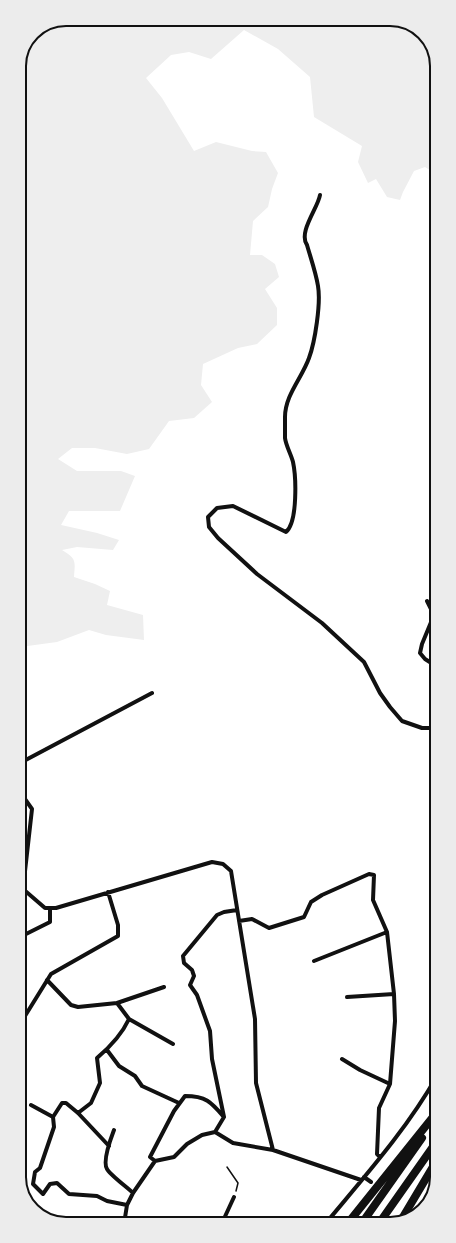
<svg xmlns="http://www.w3.org/2000/svg" width="456" height="1243" viewBox="0 0 456 1243" font-family="'Roboto Condensed',sans-serif">
  <rect width="100%" height="100%" fill="#fff"/>
  <path fill="#eee" d="M66,19H393L419,29L435,54L436,174L425,167L414,171L403,192L400,200L387,197L376,179L368,183L358,162L362,146L314,117L310,77L278,49L244,30L211,59L189,52L171,55L146,78L162,98L194,151L216,142L252,151L266,152L278,173L272,189L268,207L253,221L250,255H262L275,264L279,277L265,289L277,308V325L257,344L238,348L203,364L201,385L212,402L194,418L169,421L149,449L127,454L95,448H72L58,459L77,471H121L135,476L120,511H69L61,525L97,533L119,540L113,550L77,547L62,550C77,559 75,561 74,577L95,584L110,591L107,605L143,615L144,640L106,635L89,630L57,642L20,647L19,64L33,33Z"/>
  <g fill="none" stroke-linecap="round" stroke-linejoin="round">
    <path stroke="#111" stroke-width="1.5" d="M227,1167L238,1183L236,1191"/>
    <path stroke="#111" stroke-width="4" d="M320,195C318,208 298,232 307,245C311,259 316,273 318,286C321,303 315,342 309,358C302,378 285,395 285,417C285,424 285,431 285,438C286,446 291,454 293,462C296,476 298,522 286,532L233,506L217,508L208,517L209,527L218,538L257,574L322,623L364,662L380,693L390,707L402,721L422,728H436
      M427,601L434,615L422,644L420,653L425,659L436,666
      M20,763L152,693
      M20,792L32,809L23,889L45,908H56L212,862L223,864L231,871L255,1019L256,1083L273,1150
      M239,921L252,919L269,928L304,917L311,902L322,895L369,874L374,875L373,900L387,932L394,994L395,1021L390,1084L379,1108L377,1154L380,1157
      M20,937L50,922V908
      M314,961L387,932
      M47,980L71,1005L78,1007L117,1003L129,1019C122,1034 110,1047 97,1058L100,1083L91,1103L78,1113
      M347,997L394,994
      M117,1003L164,987
      M20,1019L25,1016L51,974L118,936V925L108,892
      M129,1019L173,1044
      M107,1050L119,1066L135,1076L142,1086L179,1103
      M342,1059L360,1070L390,1084
      M31,1105L53,1117L62,1103H66L78,1113L109,1146
      M53,1117L54,1127L40,1168L35,1172L33,1184L43,1194L50,1184L57,1183L69,1194L97,1196L107,1201L127,1205
      M114,1130C111,1138 102,1161 107,1169C109,1174 128,1188 133,1193
      M215,1132L233,1143L273,1150L361,1180
      M155,1161L150,1157L174,1111L185,1096C206,1096 211,1102 224,1117
      M364,1177L371,1182
      M222,1223L234,1197
      M326,1223C365,1176 407,1129 437,1076
      M124,1224L127,1205L133,1193L155,1161L174,1157L187,1144L202,1135L215,1132L224,1117L212,1059L210,1031L197,995L190,985L194,976L192,970L184,963L183,956L217,915L224,912L237,910"/>
    <path stroke="#111" stroke-width="8" d="M380,1222L437,1141
      M400,1222L437,1160
      M348,1223L437,1112
      M362,1223L422,1138"/>
  </g>
  <path d="M0 0H456V1243H0ZM66 26H390A40 40 0 0 1 430 66V1177A40 40 0 0 1 390 1217H66A40 40 0 0 1 26 1177V66A40 40 0 0 1 66 26Z" fill="#ececec" fill-rule="evenodd"/>
  <path fill="none" stroke="#111" stroke-width="2" d="M66 26H390A40 40 0 0 1 430 66V1177A40 40 0 0 1 390 1217H66A40 40 0 0 1 26 1177V66A40 40 0 0 1 66 26Z"/>
</svg>
